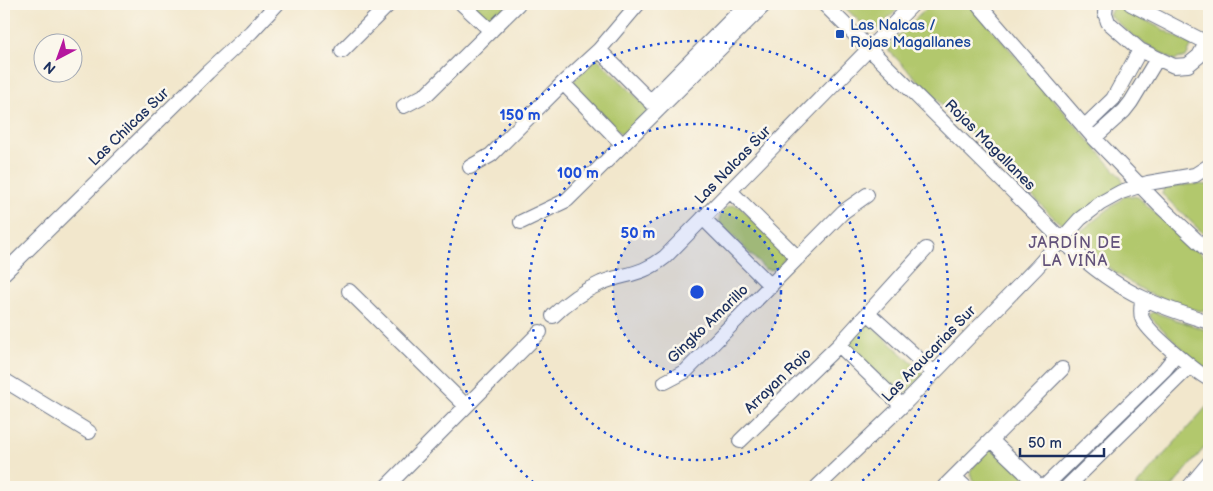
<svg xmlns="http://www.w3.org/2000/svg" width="1213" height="491" viewBox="0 0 1213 491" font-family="'Balsamiq Sans',sans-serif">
  <rect width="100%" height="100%" fill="#fbf7ec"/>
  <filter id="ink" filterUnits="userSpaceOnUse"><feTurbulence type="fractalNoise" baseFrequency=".02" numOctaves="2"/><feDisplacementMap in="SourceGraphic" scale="10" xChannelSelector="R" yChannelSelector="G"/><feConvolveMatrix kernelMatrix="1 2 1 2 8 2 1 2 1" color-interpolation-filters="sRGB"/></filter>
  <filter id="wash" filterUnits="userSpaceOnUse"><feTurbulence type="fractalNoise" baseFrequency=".0096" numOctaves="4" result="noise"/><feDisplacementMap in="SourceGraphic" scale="20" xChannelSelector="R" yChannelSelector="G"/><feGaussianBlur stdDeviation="1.12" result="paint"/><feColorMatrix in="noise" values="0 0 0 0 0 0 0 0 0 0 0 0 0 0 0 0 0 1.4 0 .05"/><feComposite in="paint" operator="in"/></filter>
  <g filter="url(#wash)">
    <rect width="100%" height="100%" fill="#f2e7cc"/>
    <path fill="#b2c86d" stroke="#667c66" d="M472,4H508C491,22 489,21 472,4Z
      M841,4H903L876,31L871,32Z
      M931,4H970L1120,176L1124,184L1067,224L1063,225L1056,220L889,51V45Z
      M1115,4L1192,45L1186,57L1173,60L1133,36L1109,15Z
      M597,58L650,110L626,135H622L572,82Z
      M1196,184L1209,185V239L1162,194L1164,187Z
      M1126,195L1138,197L1209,261V303L1206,309L1201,311C1191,309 1181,306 1171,303C1137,290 1104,267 1078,240L1080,232Z
      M734,205L740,207L783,250L785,258C780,266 775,272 765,269L720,223C718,214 725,206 734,205Z
      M1153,312L1206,330L1209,345V374L1150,317V314Z
      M866,325L872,326L923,373V375L906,393L899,394L850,347V341Z
      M1209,404V442L1172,487H1135Z
      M990,447L1043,487H980L972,479L970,471Z"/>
  </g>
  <g filter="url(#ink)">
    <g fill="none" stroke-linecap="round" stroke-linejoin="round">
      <defs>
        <path id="minor" d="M462,4L491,31
          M824,4L1061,239C1085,262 1112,284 1143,298C1164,308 1187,315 1209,322
          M978,4L1094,138L1159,205L1209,252
          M1131,4L1207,43
          M1106,5L1105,13L1108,22L1140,50L1174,66L1188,65L1199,56L1209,38
          M599,50L657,108
          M342,51L389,4
          M563,83L623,145
          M650,102L747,4
          M404,106L427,94L518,4
          M1084,127L1113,99L1140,50
          M1094,138L1124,111L1131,102L1157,59
          M470,167L491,155L563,83L599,50L638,4
          M730,191L798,258
          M703,218L771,286
          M521,222L567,200L765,4
          M4,273L208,72L251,32L277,4
          M349,291L466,406
          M1142,298C1142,304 1140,312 1142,318C1146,331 1196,372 1209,379
          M868,313L933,372
          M553,316C567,302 583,291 601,283C626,273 641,276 665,257L913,4
          M839,345L902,406
          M4,380L89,432
          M665,382L686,371L843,212L867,195
          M991,440L1040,487
          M740,441L839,345L926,249
          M954,477L965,487
          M386,487L540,332
          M817,487L902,406L1037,267L1080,219L1101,203L1121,192L1148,183L1195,175L1209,166
          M944,487L1062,369
          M1044,487L1165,369L1176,355
          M1067,487L1190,366
          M1189,487L1209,463"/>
      </defs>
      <use href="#minor" stroke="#666f84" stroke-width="16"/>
      <use href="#minor" stroke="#fff" stroke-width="14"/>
    </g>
  </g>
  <circle cx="697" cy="292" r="84" fill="#1d4ed8" fill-opacity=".12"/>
  <g fill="none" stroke="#1d4ed8" stroke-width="2.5" stroke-dasharray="2.5 5">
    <circle cx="697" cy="292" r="84"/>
    <circle cx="697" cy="292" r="168"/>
    <path d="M539 487A251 251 0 1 1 855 487"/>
  </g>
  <rect fill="#1a4fb4" stroke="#fbf7ec" stroke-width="2" x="835" y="29" width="10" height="10" rx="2.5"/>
  <g text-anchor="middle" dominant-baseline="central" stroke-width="5" stroke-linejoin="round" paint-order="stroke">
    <g font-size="15" fill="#164399" stroke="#fbf7ec" text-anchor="start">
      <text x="850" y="25">Las Nalcas /<tspan x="850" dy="17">Rojas Magallanes</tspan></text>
    </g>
    <g font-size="15" fill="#1b2f5e" stroke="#fbf7ec">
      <text transform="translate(129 127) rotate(-44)">Las Chilcas Sur</text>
      <text transform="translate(990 145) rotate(45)">Rojas Magallanes</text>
      <text transform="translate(733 165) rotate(-46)">Las Nalcas Sur</text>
      <text transform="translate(708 324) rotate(-44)">Gingko Amarillo</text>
      <text transform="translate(929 354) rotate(-46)">Las Araucarias Sur</text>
      <text transform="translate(778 381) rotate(-44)">Arrayan Rojo</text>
    </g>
    <g font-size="16" letter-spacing="1" fill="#63537b" stroke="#fbf7ec">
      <text x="1075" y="243">JARDÍN DE<tspan x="1075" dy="18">LA VIÑA</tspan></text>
    </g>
  </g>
  <circle cx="697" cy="292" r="8" fill="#1d4ed8" stroke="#fbf7ec" stroke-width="2.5"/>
  <g font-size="15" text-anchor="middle" font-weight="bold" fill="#1d4ed8" stroke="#fbf7ec" stroke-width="5" stroke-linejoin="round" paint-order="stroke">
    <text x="520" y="120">150 m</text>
    <text x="578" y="178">100 m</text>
    <text x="638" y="238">50 m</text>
  </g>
  <rect width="1213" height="491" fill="none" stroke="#fbf7ec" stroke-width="20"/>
  <g transform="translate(58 58) rotate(221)"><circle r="24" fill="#fbf7ec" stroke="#a1a7b3"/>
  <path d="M0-4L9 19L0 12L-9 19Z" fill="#b5179e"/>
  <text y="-8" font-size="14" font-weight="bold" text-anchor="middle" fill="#1b2f5e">N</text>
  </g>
  <path d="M1020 448v8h84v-8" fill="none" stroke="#1b2f5e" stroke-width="2.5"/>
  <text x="1028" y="448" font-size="15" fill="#1b2f5e" stroke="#fbf7ec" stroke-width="4" paint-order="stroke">50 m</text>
</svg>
